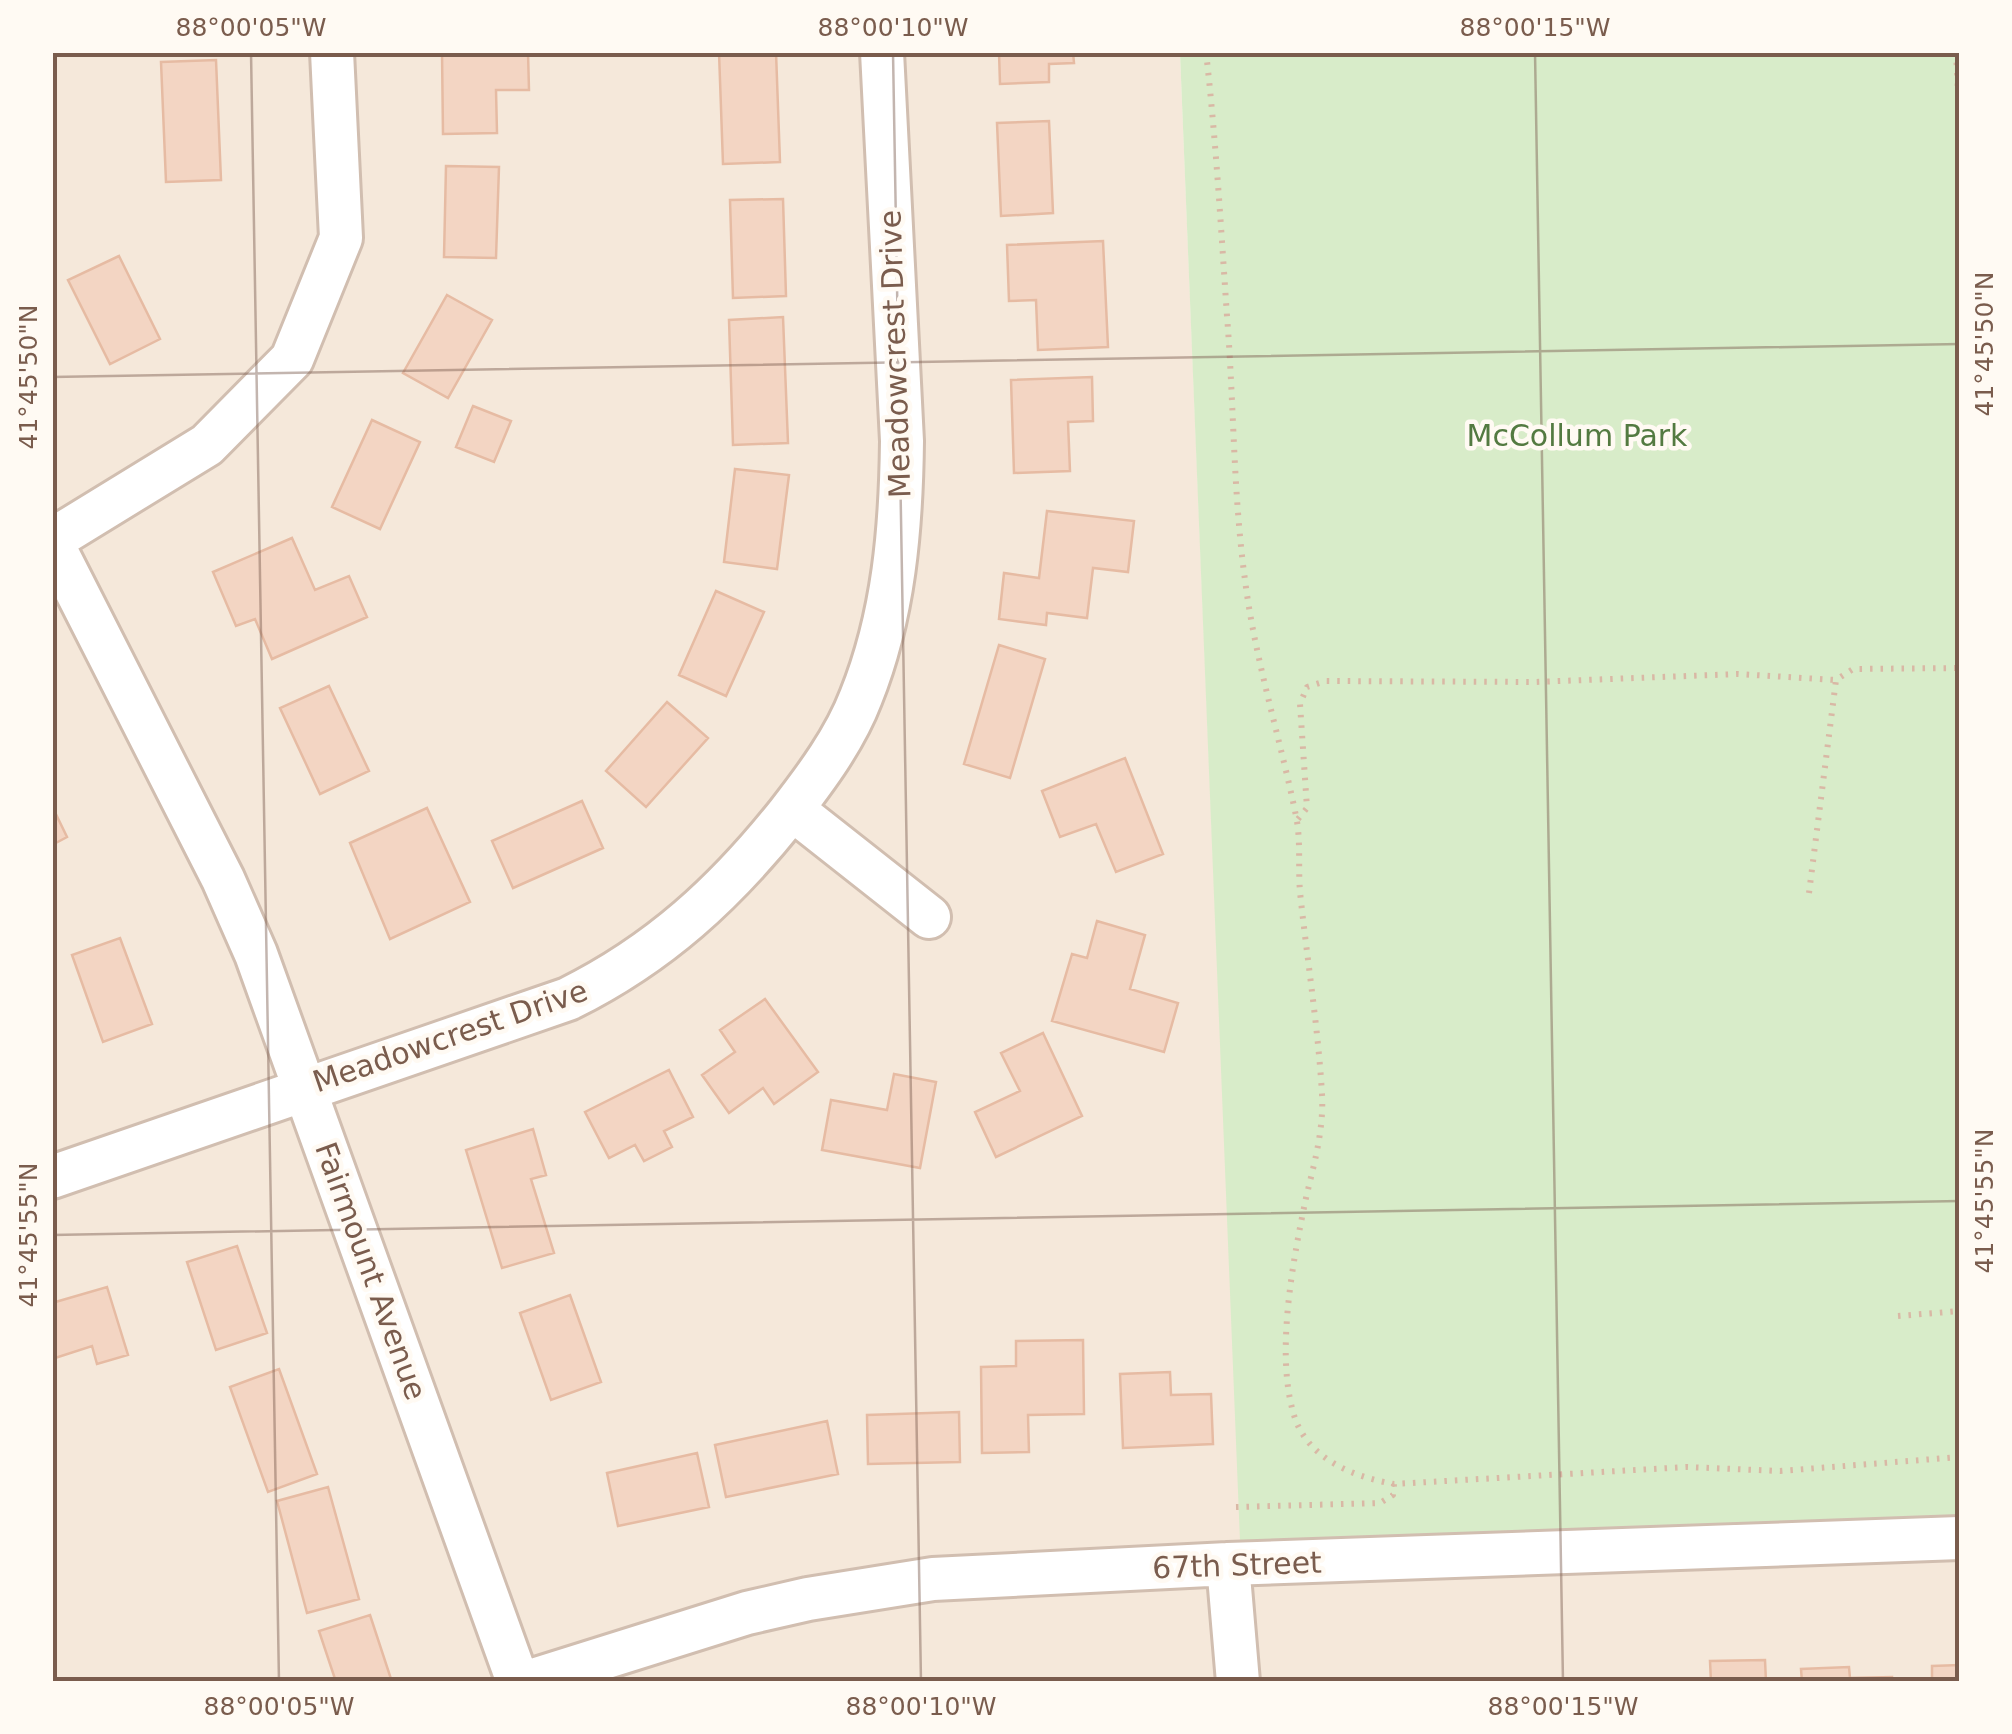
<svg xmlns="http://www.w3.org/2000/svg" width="2012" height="1734" viewBox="0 0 2012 1734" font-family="'DejaVu Sans',sans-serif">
  <rect width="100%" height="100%" fill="#fdf6ec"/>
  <path fill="#f5e8da" d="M52,53H1180L1241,1541L1959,1517V1681H53Z"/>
  <path fill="#d8ecc9" d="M1180,53H1959V1517L1240,1541Z"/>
  <path fill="#f3d5c3" stroke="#e6bba3" stroke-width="2.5" d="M442,52H528L529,90H496L497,133L443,134Z
    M719,52H776L780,162L723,164Z
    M999,52H1073L1074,63L1049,64V82L1000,84Z
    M216,60L221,180L166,182L161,62Z
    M1049,121L1053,213L1001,216L997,123Z
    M446,166L499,167L496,258L444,257Z
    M783,199L786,296L733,298L730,200Z
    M1103,241L1108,347L1038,350L1036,300L1009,301L1007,245Z
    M119,256L160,339L110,364L68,280Z
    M447,295L492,320L448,398L403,373Z
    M783,317L788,443L733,445L729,320Z
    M1092,377L1093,421L1068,422L1070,471L1014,473L1011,380Z
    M473,406L511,421L494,462L456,447Z
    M372,420L420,442L380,529L332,507Z
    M735,469L789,475L777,569L724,562Z
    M1047,511L1134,521L1128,572L1093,568L1087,618L1047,613L1046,625L999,619L1004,573L1039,578Z
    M292,538L315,590L349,576L367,617L272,659L255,619L236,626L213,572Z
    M716,591L764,612L726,696L679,675Z
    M999,645L1045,659L1010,778L964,764Z
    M329,686L369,771L320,794L280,708Z
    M667,702L708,738L646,807L606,771Z
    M1125,758L1163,854L1116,872L1096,824L1060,837L1042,791Z
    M582,801L603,848L513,888L492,841Z
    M52,806L67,837L52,845Z
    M427,808L470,902L390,939L350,843Z
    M1097,921L1145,935L1130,989L1178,1003L1164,1052L1052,1021L1072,954L1087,958Z
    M120,938L152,1024L103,1042L72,955Z
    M765,999L818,1072L774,1104L763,1088L729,1113L702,1075L735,1052L720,1030Z
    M1043,1033L1082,1116L996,1157L975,1112L1020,1091L1001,1053Z
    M669,1070L693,1117L664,1131L672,1147L644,1161L635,1145L609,1158L585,1112Z
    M894,1074L936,1082L920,1168L822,1150L831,1100L887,1110Z
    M533,1129L546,1175L531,1179L554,1253L502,1268L466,1150Z
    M237,1246L267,1333L216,1350L187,1262Z
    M107,1287L128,1355L97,1364L92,1346L52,1359V1303Z
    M570,1295L601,1382L551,1400L520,1313Z
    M1083,1340L1084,1414L1028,1415L1029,1452L982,1453L981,1367L1016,1366V1341Z
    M279,1369L317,1474L268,1492L230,1387Z
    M1170,1372L1171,1395L1211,1394L1213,1444L1123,1448L1120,1374Z
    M959,1412L960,1462L868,1464L867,1415Z
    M827,1421L838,1474L726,1497L715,1445Z
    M697,1453L709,1507L618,1526L607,1473Z
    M328,1487L359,1599L307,1613L277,1501Z
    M370,1615L392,1682H336L319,1631Z
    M1765,1660L1766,1682H1711L1710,1661Z
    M1960,1665V1682H1932V1666Z
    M1849,1667L1850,1678L1892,1677V1682H1802L1801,1669Z"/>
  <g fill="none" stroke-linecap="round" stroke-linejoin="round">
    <defs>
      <path id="minor" d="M52,540L207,445L292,359L341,238L332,52
        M52,543L223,879L256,954L518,1682
        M792,809L929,917
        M52,1177L568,999C659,954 725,893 788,814C816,778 845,739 861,697C894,615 901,528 902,441L882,52
        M1228,1564L1238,1682
        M527,1682L747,1613L808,1599L933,1579L1228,1564L1960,1538"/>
    </defs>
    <use href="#minor" stroke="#d1beb0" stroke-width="48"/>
    <path stroke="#d9b8a5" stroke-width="6" stroke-dasharray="2.5 8" stroke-linecap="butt" d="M1206,52C1216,140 1221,229 1227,316C1234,404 1233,492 1245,580C1255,660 1280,737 1296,816C1301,840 1298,867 1300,892C1307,959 1318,1026 1322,1094C1324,1130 1314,1164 1306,1198C1293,1260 1275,1354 1294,1415C1307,1459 1354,1477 1394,1484L1687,1467L1780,1471L1960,1457
      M1956,52L1958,92
      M1298,819L1307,808L1300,704L1307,687L1326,681L1534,682L1738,674L1836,680
      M1809,893L1836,680L1853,669L1960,668
      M1898,1316L1960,1311
      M1236,1507L1380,1503L1393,1495L1394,1484"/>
    <use href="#minor" stroke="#fff" stroke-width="42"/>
  </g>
  <path fill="none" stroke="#7a5c4d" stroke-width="2.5" stroke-opacity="0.45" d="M251,52L279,1682M893,52L921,1682M1535,52L1563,1682M52,377L1960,344M52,1235L1960,1201"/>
  <g text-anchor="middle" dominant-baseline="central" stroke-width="9" stroke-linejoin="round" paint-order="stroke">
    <g font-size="30" fill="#7a5c4d" stroke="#fffaf3">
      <text transform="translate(895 354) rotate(-92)">Meadowcrest Drive</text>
      <text transform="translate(450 1036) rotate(-19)">Meadowcrest Drive</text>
      <text transform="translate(371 1271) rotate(70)">Fairmount Avenue</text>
      <text transform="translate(1237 1565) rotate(-2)">67th Street</text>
    </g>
    <g font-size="30" fill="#537a41" stroke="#fffaf3">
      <text x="1577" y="435">McCollum Park</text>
    </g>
  </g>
  <rect width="2012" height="1734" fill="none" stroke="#fffaf3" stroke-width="110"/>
  <rect x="55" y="55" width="1902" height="1624" fill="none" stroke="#7a5c4d" stroke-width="4"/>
  <g font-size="25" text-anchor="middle" fill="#7a5c4d">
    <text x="251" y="36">88°00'05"W</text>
    <text x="893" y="36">88°00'10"W</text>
    <text x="1535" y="36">88°00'15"W</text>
    <text transform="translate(1984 344) rotate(-90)" y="9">41°45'50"N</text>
    <text transform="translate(28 377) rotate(-90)" y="9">41°45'50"N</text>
    <text transform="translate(1984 1201) rotate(-90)" y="9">41°45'55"N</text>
    <text transform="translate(28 1235) rotate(-90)" y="9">41°45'55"N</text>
    <text x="279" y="1715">88°00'05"W</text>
    <text x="921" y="1715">88°00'10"W</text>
    <text x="1563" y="1715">88°00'15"W</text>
  </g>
</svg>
